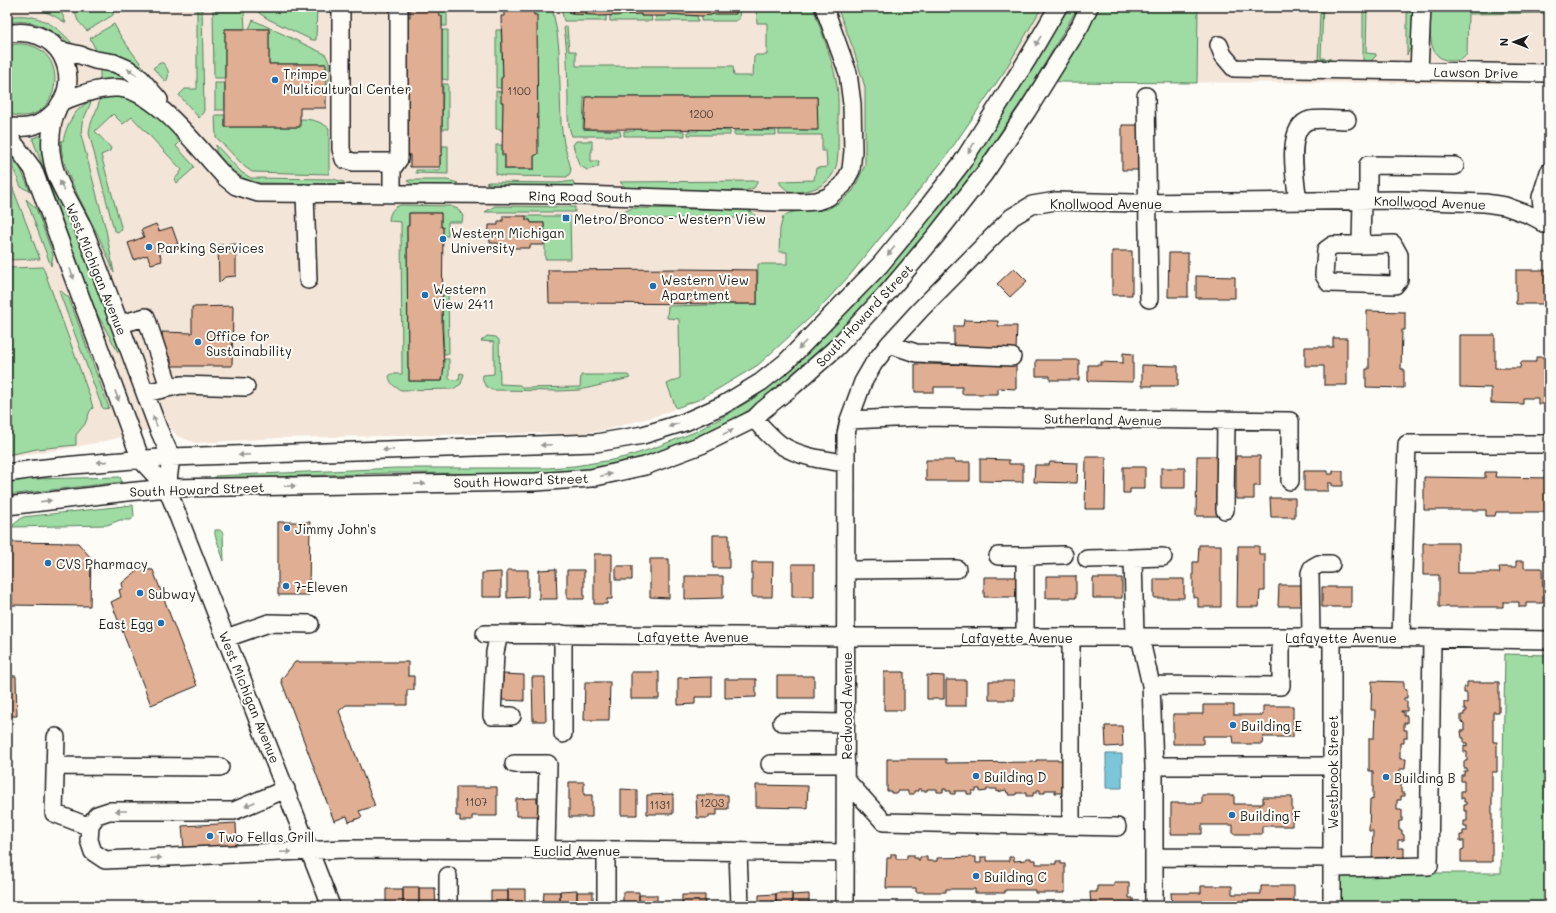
<svg xmlns="http://www.w3.org/2000/svg" width="1556" height="913" viewBox="0 0 1556 913" font-family="Mali,sans-serif">
  <rect width="100%" height="100%" fill="#fdfcf7"/>
  <filter id="ink" filterUnits="userSpaceOnUse"><feTurbulence type="fractalNoise" baseFrequency=".025" numOctaves="2"/><feDisplacementMap in="SourceGraphic" scale="8" xChannelSelector="R" yChannelSelector="G"/><feConvolveMatrix kernelMatrix="1 2 1 2 8 2 1 2 1" color-interpolation-filters="sRGB"/></filter>
  <g filter="url(#ink)">
    <path fill="#f4e5d9" d="M7,7H1549V83L1061,82L1004,73L945,158L851,275L814,314L758,365L698,400L656,416L609,429L584,434L539,433L278,438L196,443L177,436L168,425L106,441L59,450L7,457Z"/>
    <path fill="#9edca3" stroke="#5d7c60" d="M21,7H59L66,23C50,13 40,8 21,7Z
      M73,7H114L113,15L87,31L78,21Z
      M194,7H202L204,111L199,118L179,95L185,89H197V11Z
      M213,7H240L244,11L245,29H225V78H214Z
      M256,7H317L316,40H312L268,19L259,13Z
      M439,7H447V26H442V16H439Z
      M533,7H552L557,32L559,50L561,124L564,144L571,169L570,173L567,177L504,176L496,174V145H502V154L505,155V169H534Z
      M561,7H569L570,14L596,15L606,16V21H564Z
      M736,7H740L739,19L735,21H701L702,16L711,15Z
      M756,7H813C821,31 831,55 836,80C839,95 838,110 838,125C838,137 839,150 837,162C833,186 809,194 788,191L781,185L779,181L814,180L816,168L827,167L826,151H822V135H779V129L817,130V97H584L583,129L620,131L621,136H572C567,125 568,111 568,99C567,75 568,51 564,28L567,26L569,51H573L576,52V66H733L734,76H753L754,57L756,55H767V23H757Z
      M837,7H1042L1004,72L945,158L850,275L814,314L758,365L718,389L698,400L676,408L667,384L680,378L679,319L667,318L668,306L757,304L758,264H787V252H779L780,229L783,217L787,214L793,212L828,209L840,202L853,191L865,165V87L853,48Z
      M1068,7H1078L1033,84L1001,132L977,167L933,225L859,311L804,367L766,399L721,428L664,452L597,470L554,474L391,473L293,476L216,481L215,476L397,468H548L574,466L612,460L629,456L651,449L695,432L725,416L757,396L780,378L859,297L1010,103L1032,68Z
      M1095,7H1198L1197,83L1061,82L1052,81Z
      M1315,7H1323L1321,58L1331,59L1330,61L1318,62L1320,13Z
      M1363,7H1367L1366,53L1376,54V56L1371,61L1363,62Z
      M1407,7H1413L1412,45L1407,55Z
      M1431,7H1549V13L1468,14L1467,54C1463,60 1458,61 1451,61C1424,59 1431,26 1431,7Z
      M620,14H641V16H651L652,21H610V16H619Z
      M667,14L697,16L698,21H655L656,16H666Z
      M7,16L8,17C36,11 59,26 75,47C52,32 38,17 7,23Z
      M253,20L325,54L329,62V86H326L325,64H269V29H249Z
      M114,24L121,37L152,79L159,86L155,85L97,52L90,38Z
      M444,30H448V80L442,79V31Z
      M496,30H501L503,77L501,78V88H496Z
      M15,44C76,40 62,134 7,113V47Z
      M160,63H163C169,69 170,75 166,82L153,68Z
      M100,69L111,71L127,78L128,82H100Z
      M215,83H225V110H215Z
      M443,84H448V129H442Z
      M496,91L501,92L503,102V130L501,131V129H496Z
      M107,96C118,96 133,97 143,104C156,111 170,131 180,142L176,146L194,166L193,169L177,183L175,179L182,170L132,117L123,124L113,114L95,131L111,148L110,151L101,155L122,230L117,232L114,230L89,133C90,120 98,111 100,98Z
      M92,100L82,123L81,135L106,230L114,273C105,248 93,225 81,202C72,182 61,164 61,141H63C67,123 75,108 92,100Z
      M215,115H225V127H299L300,119C311,119 320,121 329,128V174L252,172L245,167L216,137Z
      M635,129H674L675,131H684L685,136H624V131H634Z
      M699,129L730,131V135H688V131H698Z
      M745,129L776,131V135H734V131H745Z
      M42,135V150L45,169L85,253L120,351L118,352L96,312L33,140V138Z
      M576,141H592V152H591V161H599L598,167L587,170L579,165L573,145Z
      M216,145L241,172L251,178L333,179L344,182V184L255,183C237,177 228,167 216,152Z
      M442,146H448V174L416,173V170H440V155H442Z
      M7,148L20,167L30,191L21,187L14,170L7,160Z
      M7,173L40,259L7,260Z
      M410,180H447L458,183C448,189 416,188 407,181Z
      M573,181L575,187L496,186L486,183L489,182L558,183Z
      M758,181L754,188L744,191L627,189L620,182Z
      M26,199L36,208L53,255L51,266Z
      M401,205L450,206L458,209L463,216L462,222H448V236H443V227H441V213H409V226L407,227L408,367L409,370V381H442L443,359H449V379L459,380L460,373L464,374L461,384L453,389L401,390C394,387 390,383 389,376L391,374H402L401,222L390,221L389,220C390,212 393,207 401,205Z
      M495,206L575,207V212H485Z
      M632,208L746,210L752,212L757,218L619,219L622,213Z
      M526,216H570L571,259H545V239L547,237V231L544,229V223H531L530,220H526Z
      M43,267L90,397L93,408L90,411L85,424L76,435V445L37,449L7,455V268Z
      M443,287H448L449,354H444L442,306L443,304Z
      M60,290L69,298L109,408L104,409L102,407L60,294Z
      M487,336L496,337L499,340L500,384L520,385L523,388L580,387L581,375H628L630,378L580,390L559,391L492,390C486,387 481,382 483,375L494,374V342L481,341Z
      M120,477L122,482L7,495V481L32,479Z
      M133,505L134,516L131,520H120L107,525L13,527V525L23,517Z
      M215,530H220L223,533L224,561L215,535Z
      M1505,654L1549,655V906H1341V873H1501Z"/>
    <path fill="#7cc6dc" stroke="#56828f" d="M1106,754H1122V788H1106Z"/>
    <path fill="#e0ae92" stroke="#1c1c1c" d="M410,7H439V16H442V155H440V167H410V155H407V16L410,17Z
      M504,7H533L534,15H537L538,154L534,156V169H505V155H502L503,102H501V78L503,77L501,16H504Z
      M572,7H736V14H712L711,15L702,16L667,14L666,16H641V14L598,16L596,15L572,14Z
      M225,29H269V64H326V108H300V127H225Z
      M586,97H817L818,130L584,129Z
      M1122,125H1141V170H1122Z
      M409,213H441V227H443L442,327L444,366L442,381H409V370L408,368L407,226H409Z
      M503,216H526V220H530L531,223H544V245H530V248H499L498,243H490V240L487,238V231L489,229V225H498V221H503Z
      M156,224L159,231L172,227L178,244L159,251L162,261L151,264L147,255L134,260L128,243L144,237L141,230Z
      M236,244V276L225,277L219,283L218,245Z
      M1112,251H1132V295H1112Z
      M1169,253H1188V297H1168Z
      M1014,268L1027,281L1010,297L997,284Z
      M678,269L757,270V304L549,303L548,270Z
      M1516,270H1549V304H1516Z
      M1196,276L1235,277V298H1196Z
      M233,306L232,366H171V359L164,351L162,332L192,333V307Z
      M1367,311L1405,312V330H1402L1401,369H1404V388L1366,387V369H1369V330H1367Z
      M964,320L998,321V326H1017L1016,350L954,349V326H963Z
      M1460,335H1495V368H1520L1521,362H1536V357H1549V400L1545,399V404H1538V398H1523V404L1491,403V388L1460,387Z
      M1333,338H1347V385H1324V366H1305V347H1333Z
      M1123,353L1133,354V382L1088,381V365H1101V362L1123,363Z
      M1036,360H1079V380H1050V376H1036Z
      M915,364L1016,365V389L998,388V394H962V387H934V392H915Z
      M1142,365L1178,366V386H1142Z
      M1197,456H1220V516H1196Z
      M1236,456H1260V486H1254V499H1236Z
      M1086,457H1106L1105,509H1085Z
      M980,459L1009,460V464H1023V482L980,481Z
      M926,460H954V462H970V481H926Z
      M1050,462L1078,463L1077,483L1034,482L1035,465H1049Z
      M1123,467H1145V489H1130V493H1123Z
      M1161,468H1185V488H1161Z
      M1304,471H1328V474H1333V471H1343V486H1332V483H1328V491H1304Z
      M1485,472H1496L1495,477L1549,478V512H1496L1495,516H1486V510H1424V477L1485,478Z
      M1270,498H1295V517H1271Z
      M278,522H310L309,595H278Z
      M713,535H729V568H713Z
      M7,542L78,543L91,558L90,606L7,605Z
      M1423,543H1458V573H1500L1499,567H1516V561H1524V568H1542L1543,603H1526V607H1519V602H1503V607H1439V575H1423Z
      M1199,545H1221V607H1198V598L1193,597V562H1198Z
      M1238,546H1259V554H1265V591H1260L1259,607H1237Z
      M594,554H612V599H607V604H594Z
      M650,559H669V598L650,597Z
      M752,562H773L772,597H752Z
      M792,564H814V597H792Z
      M616,566H632V580H616Z
      M139,569L153,570L197,686L151,705L111,602L121,597L119,590L123,588L122,583Z
      M556,569L557,599H539V570Z
      M507,570H528V597L507,598Z
      M567,570H584V599H567Z
      M501,572V597H482V573Z
      M685,576H723V598L685,599Z
      M1046,576H1076V598H1046Z
      M984,577H1016V597H984Z
      M1093,578H1122V598H1093Z
      M1154,579H1184V598H1154Z
      M1279,585H1309L1308,606H1278Z
      M1322,587H1351V607H1322Z
      M295,662H408V676H414V690H407V705H346L339,711L375,806L359,811L362,817L349,822L347,816L334,821L281,680Z
      M631,672H659V699H631Z
      M884,672H904V710H884Z
      M503,674L524,675V701L502,700Z
      M927,675L944,676V699H927Z
      M7,676H16L17,716H7Z
      M777,676H814V698H777Z
      M532,677H545L546,721H533Z
      M712,677V697H695V704L678,705V678Z
      M725,679H756V697L725,698Z
      M946,680H966V706H946Z
      M989,681H1014V700H989Z
      M1372,681L1404,682V689L1407,690V698H1404V701H1407V711H1401V712H1404V716H1407V723H1404V730H1407V738H1404V743H1400V759H1406L1405,769H1400L1399,783H1404L1401,784V793H1405V796H1401V800H1397V810H1402V821H1399V830H1402V834L1404,835V840H1398V848H1404V861L1372,860L1373,831H1369L1370,799L1373,800V771H1369V738H1374L1375,710H1371Z
      M585,682H610L609,720H584Z
      M1467,682H1499V712H1493V742H1497V772H1492V862H1461V850L1464,849V841H1460V835H1463V831H1467V826H1464V821H1467V811H1464V805H1466V802H1464V798H1461V791H1464V781H1461V775H1464V771H1467V768H1464V761H1467V752H1464V745L1467,746V743H1464V738H1462L1461,731H1464V723L1461,722V715H1464V712H1466V709H1464V703H1467V693H1464V687H1467Z
      M1203,705H1234V715H1263V706H1293V737H1263L1262,744H1234L1233,736H1203V744H1173V714H1203Z
      M1105,726H1122L1123,746L1106,747Z
      M887,759H946V763L1036,762V760H1066V791H1062V793H1055V790H1045V793H1040V790H1037V793H1033V796H1026V793H1016V795H1009V793H1007L1006,790L997,792V789H987V791L980,792V789H976V791H972V794H967V791H955V794H951V791H946V789H943V792H937V789H927V791H921V789H918V791H914V794H908V791H897V793H891V791H887Z
      M569,782H584V795H592V817H569Z
      M756,785L808,786L807,808L756,807Z
      M456,787H497V816H472V821H460V816H456Z
      M621,789L637,790V815H621Z
      M673,794V814H647V795Z
      M696,795H728V809H717V815H709V818H697Z
      M1202,795H1234V804H1263V797H1292V826H1262V834H1233V825H1202V834H1171V803H1202Z
      M537,798V802H545V816H516V799Z
      M236,823L237,845L184,849L182,826Z
      M891,854H896V859H907V855H914V858H918V860H920V857H927V861H937V858L976,857V863H981V857H987V861H1009V857H1014V861L1026,860V858H1031V860H1036V864H1056V861H1061V864H1065V893H1035V890H1005V893H975V889H946V892H916V888H886L887,858H891Z
      M1114,882H1129V898H1133V906H1091L1090,892H1097V886H1114Z
      M1201,886H1232V894H1261V886H1294V906H1172L1171,893H1201Z
      M403,887H419V906H403Z
      M419,888H435L436,906H419Z
      M386,889H403V906H386Z
      M508,889H525V906H508Z
      M577,890V906H560V891Z
      M491,891H508V906H491Z
      M544,892H560V906H543Z
      M577,892H593V906H577Z
      M623,892H639V906H623Z
      M776,893H792V906H776Z
      M776,894V906H759V895Z
      M809,894V906H792V895Z
      M639,895H657V906H639Z
      M682,895H705V906H682Z"/>
    <g fill="none" stroke-linecap="round" stroke-linejoin="round">
      <defs>
        <path id="minor" d="M341,7V149L344,159L353,162H397
          M7,34C28,29 51,36 62,56C69,70 70,85 63,99C61,103 58,106 57,110C51,122 49,145 52,158C56,185 76,209 86,235C111,299 134,364 158,428L171,457L167,488
          M1219,45L1223,55L1234,68L1549,73
          M58,50L80,55L95,60L114,63L128,69L141,79L159,100
          M1419,70L1422,7
          M1146,96L1149,299
          M62,101C80,95 100,87 118,88C157,90 200,151 226,178L236,186L258,193L582,195L774,202H802L817,201L828,197L843,185L851,170L853,151L852,104L848,73L824,7
          M7,126C29,130 41,126 56,110
          M7,134L33,169L141,460L167,488L331,906
          M305,193L308,280
          M392,194V169L399,159V7
          M1368,200V165L1455,166
          M1298,201C1296,183 1284,127 1310,120C1318,118 1338,120 1347,120
          M1544,224L1541,197L1549,172
          M1361,245L1393,244L1399,255V280L1395,285L1329,283L1324,275L1326,250L1333,245H1361L1362,200
          M120,324L146,317L169,387
          M889,344L916,353L1012,357
          M145,393L181,385L246,387
          M754,419C762,427 771,438 781,445C800,457 824,460 846,463
          M849,420L917,417L1290,421V481
          M7,473C61,464 116,462 171,457L596,443L643,435L685,422L723,405L761,382L786,362L880,265L930,204L961,164L1027,60L1058,7
          M7,506L127,492L167,488L536,482L591,478L645,466L701,445L754,419L763,410L793,386L836,348L888,292L937,234L984,174L1027,111L1080,26L1089,7
          M1225,510L1226,420
          M998,556H1025V637
          M1025,556L1064,555
          M1087,559L1133,558
          M847,570L957,569
          M485,634L846,637H1373L1549,640
          M499,634L495,652L492,716H512
          M563,634V734
          M1071,637V826
          M1135,637L1133,558L1163,557
          M1140,637L1151,685L1154,766V906
          M1401,637L1407,444H1549
          M226,638L269,623L310,624
          M1311,638L1310,573L1312,568L1319,564H1331
          M1151,685L1281,686V637
          M782,722L846,723
          M56,737L54,813L90,827
          M514,764H548L546,849
          M770,764H846
          M56,766L220,767
          M1154,766H1332
          M846,780L884,822L1117,827
          M286,789L234,811H109L97,815L90,825V827L89,840L93,852L105,860L344,849L626,850L845,853
          M606,850V906
          M738,852L740,906
          M1154,857L1332,858
          M1332,868L1429,866L1432,638
          M448,876V906
          M845,906L846,434L849,420L863,382L874,363L889,344L920,310L1012,217L1032,205L1056,201L1133,203L1399,200L1485,203L1505,206L1530,215L1549,225
          M1332,906V638"/>
      </defs>
      <use href="#minor" stroke="#1c1c1c" stroke-width="20"/>
      <use href="#minor" stroke="#fdfcf7" stroke-width="17"/>
    </g>
    <defs><path id="oneway-solid" d="M-6-.8H1V-3.2L6.5 0L1 3.2V.8H-6Z"/></defs>
    <g fill="#989794">
      <use href="#oneway-solid" transform="translate(1038 41) rotate(120)"/>
      <use href="#oneway-solid" transform="translate(132 72) rotate(-145)"/>
      <use href="#oneway-solid" transform="translate(971 148) rotate(122)"/>
      <use href="#oneway-solid" transform="translate(62 186) rotate(-115)"/>
      <use href="#oneway-solid" transform="translate(891 251) rotate(130)"/>
      <use href="#oneway-solid" transform="translate(72 274) rotate(69)"/>
      <use href="#oneway-solid" transform="translate(802 345) rotate(134)"/>
      <use href="#oneway-solid" transform="translate(117 396) rotate(70)"/>
      <use href="#oneway-solid" transform="translate(155 421) rotate(-110)"/>
      <use href="#oneway-solid" transform="translate(674 425) rotate(162)"/>
      <use href="#oneway-solid" transform="translate(728 432) rotate(-26)"/>
      <use href="#oneway-solid" transform="translate(546 445) rotate(178)"/>
      <use href="#oneway-solid" transform="translate(388 450) rotate(178)"/>
      <use href="#oneway-solid" transform="translate(244 455) rotate(178)"/>
      <use href="#oneway-solid" transform="translate(102 462) rotate(174)"/>
      <use href="#oneway-solid" transform="translate(606 475) rotate(-12)"/>
      <use href="#oneway-solid" transform="translate(420 484) rotate(-1)"/>
      <use href="#oneway-solid" transform="translate(290 486) rotate(-1)"/>
      <use href="#oneway-solid" transform="translate(46 501) rotate(-7)"/>
      <use href="#oneway-solid" transform="translate(250 804) rotate(157)"/>
      <use href="#oneway-solid" transform="translate(121 811) rotate(180)"/>
      <use href="#oneway-solid" transform="translate(286 852) rotate(-2)"/>
      <use href="#oneway-solid" transform="translate(156 858) rotate(-3)"/>
    </g>
  </g>
  <g fill="#1f6fb2" stroke="#fdfcf7" stroke-width="1.5">
    <circle cx="275" cy="80" r="4"/>
    <rect x="562" y="214" width="8" height="8" rx="2"/>
    <circle cx="443" cy="239" r="4"/>
    <circle cx="149" cy="247" r="4"/>
    <circle cx="653" cy="286" r="4"/>
    <circle cx="425" cy="295" r="4"/>
    <circle cx="198" cy="342" r="4"/>
    <circle cx="287" cy="528" r="4"/>
    <circle cx="48" cy="563" r="4"/>
    <circle cx="286" cy="586" r="4"/>
    <circle cx="140" cy="593" r="4"/>
    <circle cx="161" cy="623" r="4"/>
    <circle cx="1233" cy="725" r="4"/>
    <circle cx="976" cy="776" r="4"/>
    <circle cx="1386" cy="777" r="4"/>
    <circle cx="1232" cy="815" r="4"/>
    <circle cx="210" cy="836" r="4"/>
    <circle cx="976" cy="876" r="4"/>
  </g>
  <g text-anchor="middle" dominant-baseline="central" stroke-width="4" stroke-linejoin="round" paint-order="stroke">
    <g font-size="11" fill="#4d403a">
      <text x="519" y="90">1100</text>
      <text x="701" y="113">1200</text>
      <text x="476" y="801">1107</text>
      <text x="712" y="802">1203</text>
      <text x="660" y="804">1131</text>
    </g>
    <g font-size="13" fill="#1c1c1c" stroke="#fdfcf7">
      <text transform="translate(1476 72) rotate(1)">Lawson Drive</text>
      <text transform="translate(580 196) rotate(1)">Ring Road South</text>
      <text transform="translate(1430 202) rotate(2)">Knollwood Avenue</text>
      <text x="1106" y="203">Knollwood Avenue</text>
      <text transform="translate(97 269) rotate(68)">West Michigan Avenue</text>
      <text transform="translate(864 315) rotate(-47)">South Howard Street</text>
      <text transform="translate(1103 419) rotate(1)">Sutherland Avenue</text>
      <text transform="translate(521 480) rotate(-2)">South Howard Street</text>
      <text transform="translate(197 489) rotate(-2)">South Howard Street</text>
      <text x="693" y="636">Lafayette Avenue</text>
      <text x="1017" y="637">Lafayette Avenue</text>
      <text x="1341" y="637">Lafayette Avenue</text>
      <text transform="translate(250 697) rotate(68)">West Michigan Avenue</text>
      <text transform="translate(846 706) rotate(-90)">Redwood Avenue</text>
      <text transform="translate(1332 772) rotate(-90)">Westbrook Street</text>
      <text x="577" y="850">Euclid Avenue</text>
    </g>
    <g font-size="13" fill="#1c1c1c" stroke="#fdfcf7" text-anchor="start">
      <text x="283" y="73">Trimpe<tspan x="283" dy="15">Multicultural Center</tspan></text>
      <text x="574" y="218">Metro/Bronco - Western View</text>
      <text x="451" y="232">Western Michigan<tspan x="451" dy="15">University</tspan></text>
      <text x="157" y="247">Parking Services</text>
      <text x="661" y="279">Western View<tspan x="661" dy="15">Apartment</tspan></text>
      <text x="433" y="288">Western<tspan x="433" dy="15">View 2411</tspan></text>
      <text x="206" y="335">Office for<tspan x="206" dy="15">Sustainability</tspan></text>
      <text x="295" y="528">Jimmy John's</text>
      <text x="56" y="563">CVS Pharmacy</text>
      <text x="294" y="586">7-Eleven</text>
      <text x="148" y="593">Subway</text>
      <text x="153" y="623" text-anchor="end">East Egg</text>
      <text x="1241" y="725">Building E</text>
      <text x="984" y="776">Building D</text>
      <text x="1394" y="777">Building B</text>
      <text x="1240" y="815">Building F</text>
      <text x="218" y="836">Two Fellas Grill</text>
      <text x="984" y="876">Building C</text>
    </g>
  </g>
  <rect width="1556" height="913" fill="none" stroke="#fdfcf7" stroke-width="24"/>
  <rect x="12" y="12" width="1532" height="889" fill="none" stroke="#1c1c1c" stroke-width="1.5" filter="url(#ink)"/>
  <g transform="translate(1514 42) rotate(270)" stroke="#fdfcf7" stroke-width="3" paint-order="stroke">
  <path d="M0-3L7 15L0 10L-7 15Z" fill="#1c1c1c"/>
  <text y="-6" font-size="11" font-weight="bold" text-anchor="middle" fill="#1c1c1c">N</text>
  </g>
</svg>
